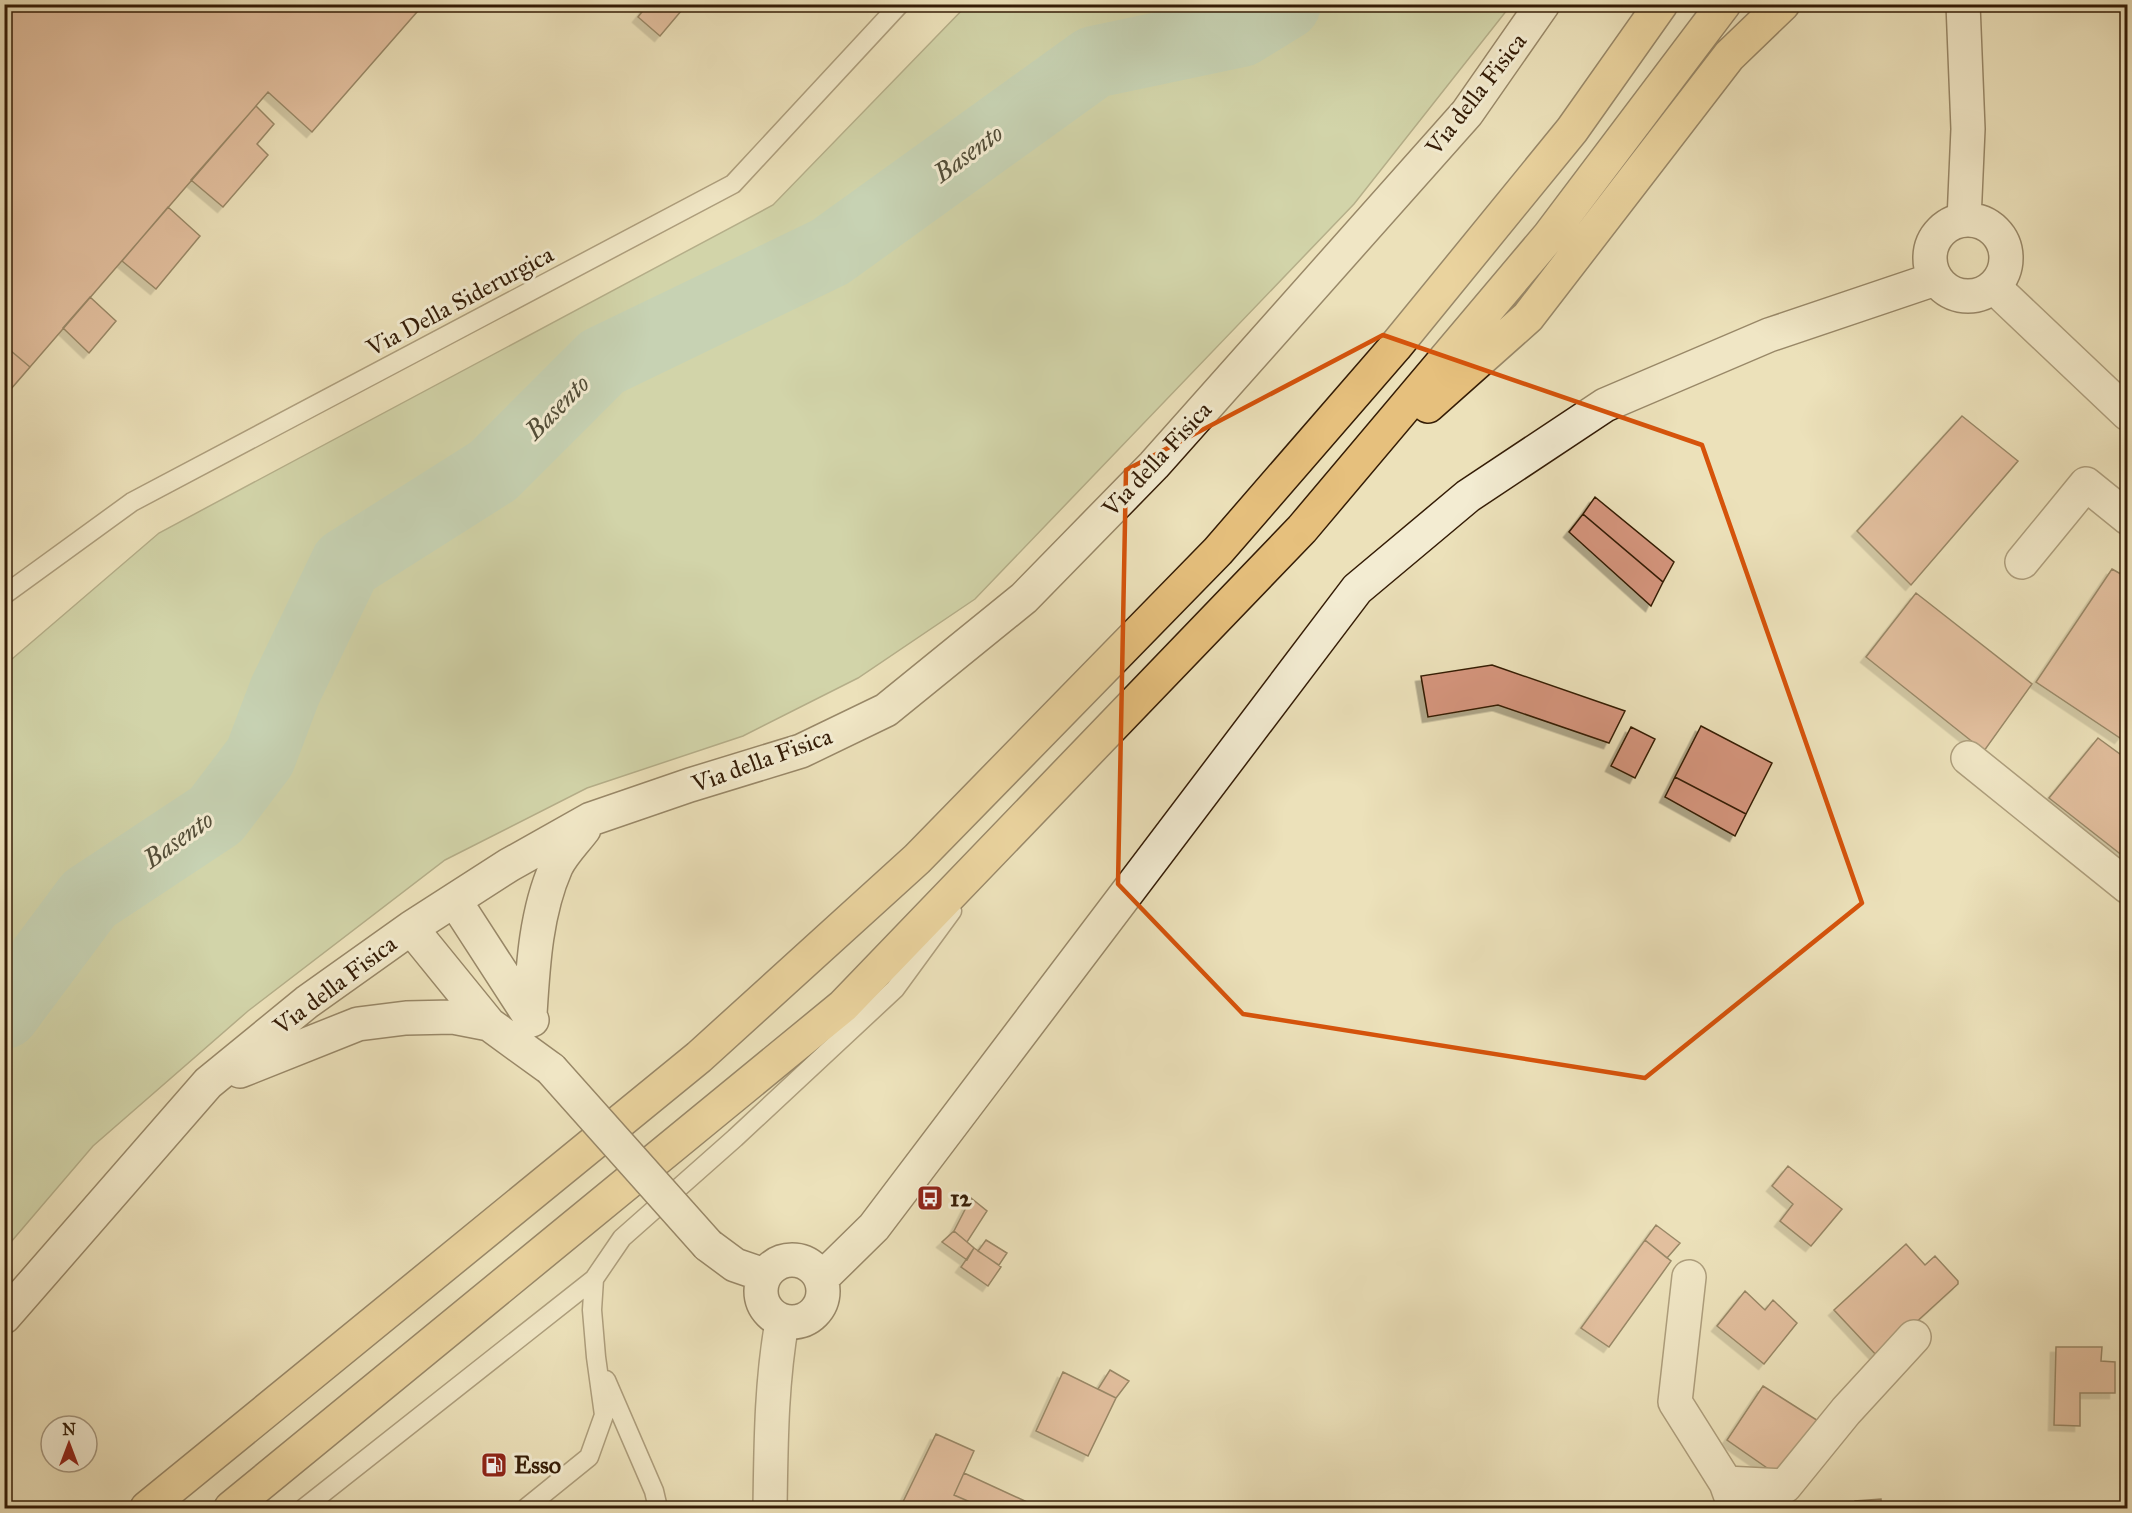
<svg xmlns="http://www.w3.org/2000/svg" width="2132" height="1513" viewBox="0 0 2132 1513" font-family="'IM FELL Great Primer',serif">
  <defs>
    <filter id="shadow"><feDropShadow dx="-5.5" dy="5.5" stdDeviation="0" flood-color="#0004"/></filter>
  </defs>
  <rect width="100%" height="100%" fill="#ece1ba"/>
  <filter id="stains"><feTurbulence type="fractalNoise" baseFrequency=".00333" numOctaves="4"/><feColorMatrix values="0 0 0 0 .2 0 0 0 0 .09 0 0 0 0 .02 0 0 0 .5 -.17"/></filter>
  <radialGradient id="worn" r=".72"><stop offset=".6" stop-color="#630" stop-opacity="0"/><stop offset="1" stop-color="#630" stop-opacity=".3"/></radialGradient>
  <path fill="#b1c495" stroke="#72704e" stroke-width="1.5" d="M967,5H1511L1354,204L975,599L858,678L743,736L587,788L445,860L248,1011L93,1146L5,1249V665L159,533L773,205Z"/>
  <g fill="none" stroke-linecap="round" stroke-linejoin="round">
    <path stroke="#99beac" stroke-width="72" d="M4,1013L89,899L216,815L260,757L285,691L346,564L493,471L602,362L830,252L1094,62L1241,31L1285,4"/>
  </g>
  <path fill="#d5957d" stroke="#341c06" stroke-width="1.5" filter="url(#shadow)" d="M4,4H424L312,132L268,92L30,367L4,345Z
    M648,4H687L660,36L638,17Z
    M256,106L274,124L257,144L268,155L223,207L191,180Z
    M168,207L200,236L156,289L122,261Z
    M90,297L116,321L89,353L63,328Z
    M4,345L30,367L4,397Z
    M1962,416L2018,461L1911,585L1857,531Z
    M1595,497L1674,562L1663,582L1583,514Z
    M1583,514L1663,582L1651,606L1569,532Z
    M2112,569L2128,578V728L2120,738L2036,682Z
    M1916,593L2032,684L1984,751L1866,657Z
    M1492,665L1625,711L1609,743L1498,705L1428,717L1421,676Z
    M1701,726L1772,763L1746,814L1675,777Z
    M1631,727L1655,739L1635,778L1611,766Z
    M2098,738L2128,760V860L2049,798Z
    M1675,777L1746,814L1735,836L1665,797Z
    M1788,1166L1842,1209L1811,1246L1780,1221L1793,1204L1772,1186Z
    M971,1198L987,1211L967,1242L954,1231Z
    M1656,1225L1680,1243L1667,1258L1645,1240Z
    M954,1231L974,1248L967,1260L942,1242Z
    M986,1240L1007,1253L999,1265L978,1251Z
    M1645,1240L1671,1261L1609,1347L1581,1328Z
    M1906,1244L1925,1265L1935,1256L1958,1281V1284L1878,1357L1834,1310Z
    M974,1248L1001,1267L988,1286L961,1267Z
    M1745,1291L1765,1310L1773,1300L1797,1323L1764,1364L1717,1326Z
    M2056,1347H2102L2101,1361L2115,1362V1393H2080V1426L2054,1425Z
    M1110,1370L1129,1381L1116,1398L1098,1389Z
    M1063,1372L1116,1398L1088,1456L1036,1431Z
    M1763,1386L1823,1424L1783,1479L1727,1440Z
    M936,1434L974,1451L954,1495L984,1508H900Z
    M964,1473L1040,1508H984L954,1495Z
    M1881,1499V1508H1855V1501Z"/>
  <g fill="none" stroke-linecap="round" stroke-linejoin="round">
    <defs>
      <path id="lane" d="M4,595L132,502L733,184L900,4
        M606,1380L654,1491L658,1508
        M304,1508L594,1279
        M526,1508L589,1457L604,1415L596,1357L592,1310L594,1279L622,1238L735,1138L895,989L952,911"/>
      <path id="street" d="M1994,287L2128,414
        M2022,562L2086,484L2128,518
        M1968,758L2128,887
        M1689,1277L1675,1402L1726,1483
        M770,1508C771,1446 771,1384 782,1322
        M1735,1508L1726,1483L1785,1486L1846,1411L1914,1337"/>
      <path id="secondary" d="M1963,4L1968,129L1964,220
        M1930 258a38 38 0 1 1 76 0a38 38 0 1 1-76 0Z
        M455,901L532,1020
        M411,928L489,1024L551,1069
        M530,1014C533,965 536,912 556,867C562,854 575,841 584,829
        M240,1071L358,1024L406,1018L453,1017L489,1024
        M708,1245L735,1265L764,1275
        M761 1291a31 31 0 1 1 62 0a31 31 0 1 1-62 0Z
        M821,1279L874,1227L1357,589L1468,496L1605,405L1769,335L1935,279
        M4,1317L208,1083L307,1002L411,928L509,865L591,819L690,785L801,751L886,710L1024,598L1154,465L1467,113L1543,4"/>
      <path id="highway" d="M1428,406L1528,317L1729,56L1783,4
        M147,1508L699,1057L917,859L1218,551L1395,347L1572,130L1661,4
        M231,1508L843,1006L1302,529L1549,236L1724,4"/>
    </defs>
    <use href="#lane" stroke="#624d33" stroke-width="21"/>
    <use href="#street" stroke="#624d33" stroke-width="36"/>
    <use href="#secondary" stroke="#341c06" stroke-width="36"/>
    <use href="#highway" stroke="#341c06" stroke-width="36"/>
    <use href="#lane" stroke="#f3ecd2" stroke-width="18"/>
    <use href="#street" stroke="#f3ecd2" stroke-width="33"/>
    <use href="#secondary" stroke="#f3ecd2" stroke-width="33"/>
    <use href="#highway" stroke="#e6c07d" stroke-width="33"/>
    <defs>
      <path id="secondary-bridge" d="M551,1069L708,1245"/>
    </defs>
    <use href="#secondary-bridge" stroke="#341c06" stroke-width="36" stroke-linecap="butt"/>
    <use href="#secondary-bridge" stroke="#f3ecd2" stroke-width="33"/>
  </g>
  <path d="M0 0H2132V1513H0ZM1383,335L1702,445L1862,903L1645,1078L1243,1014L1118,884L1126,470Z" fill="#ece1ba" fill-opacity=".55" fill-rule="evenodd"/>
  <path fill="none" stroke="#d6530b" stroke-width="4.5" stroke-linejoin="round" d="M1383,335L1702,445L1862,903L1645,1078L1243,1014L1118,884L1126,470Z"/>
  <defs>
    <symbol id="bus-square" viewBox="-11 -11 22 22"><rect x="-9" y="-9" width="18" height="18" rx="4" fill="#8f2418" stroke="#f3ecd2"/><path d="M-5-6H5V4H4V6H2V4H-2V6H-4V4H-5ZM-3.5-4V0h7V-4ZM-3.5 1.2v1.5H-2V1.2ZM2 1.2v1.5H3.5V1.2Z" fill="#fff"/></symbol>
    <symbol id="fuel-square" viewBox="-11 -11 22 22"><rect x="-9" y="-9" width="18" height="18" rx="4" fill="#8f2418" stroke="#f3ecd2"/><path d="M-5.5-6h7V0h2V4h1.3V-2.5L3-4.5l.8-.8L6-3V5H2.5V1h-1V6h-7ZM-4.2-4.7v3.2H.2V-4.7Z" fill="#fff"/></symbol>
  </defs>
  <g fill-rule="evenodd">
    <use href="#bus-square" x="915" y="1183" width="30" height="30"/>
    <use href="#fuel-square" x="479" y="1450" width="30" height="30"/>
  </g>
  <g text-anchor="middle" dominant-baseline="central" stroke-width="6" stroke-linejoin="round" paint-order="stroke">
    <g font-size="24" fill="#341c06" stroke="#f3ecd2">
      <text transform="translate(1476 94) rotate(-52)">Via della Fisica</text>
      <text transform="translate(460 301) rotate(-28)">Via Della Siderurgica</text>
      <text transform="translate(1157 459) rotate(-47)">Via della Fisica</text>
      <text transform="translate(762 760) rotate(-20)">Via della Fisica</text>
      <text transform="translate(335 985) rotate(-37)">Via della Fisica</text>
    </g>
    <g font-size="24" font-weight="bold" fill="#341c06" stroke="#f3ecd2" text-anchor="start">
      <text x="950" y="1198">12</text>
      <text x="514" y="1465">Esso</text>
    </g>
    <g font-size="26" font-style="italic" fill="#524d38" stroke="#f3ecd2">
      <text transform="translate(968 153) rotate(-36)">Basento</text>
      <text transform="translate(557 407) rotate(-45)">Basento</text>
      <text transform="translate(178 839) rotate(-35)">Basento</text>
    </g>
  </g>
  <rect width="2132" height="1513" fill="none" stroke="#ece1ba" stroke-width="24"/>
  <rect x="6" y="6" width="2120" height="1501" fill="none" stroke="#341c06" stroke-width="3"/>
  <rect x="12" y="12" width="2108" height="1489" fill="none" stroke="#341c06" stroke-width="1.5"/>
  <g transform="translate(69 1444)"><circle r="28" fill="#f3ecd2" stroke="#a79980" stroke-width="1.5"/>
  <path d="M0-4.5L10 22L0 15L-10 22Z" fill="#8f2418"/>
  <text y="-9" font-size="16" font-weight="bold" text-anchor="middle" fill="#341c06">N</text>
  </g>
  <rect width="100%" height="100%" filter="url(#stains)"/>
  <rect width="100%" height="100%" fill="url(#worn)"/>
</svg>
